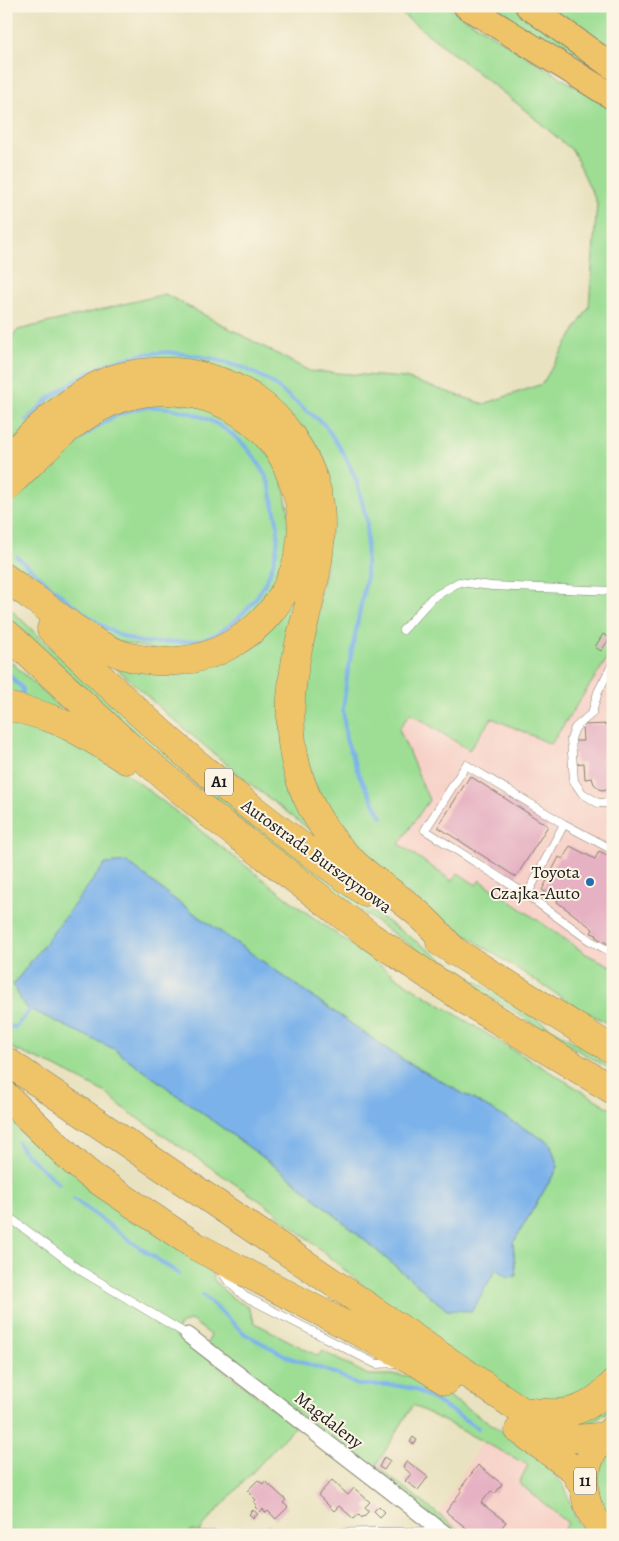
<svg xmlns="http://www.w3.org/2000/svg" width="619" height="1541" viewBox="0 0 619 1541" font-family="Alegreya,serif">
  <rect width="100%" height="100%" fill="#fcf5e5"/>
  <filter id="ink" filterUnits="userSpaceOnUse"><feTurbulence type="fractalNoise" baseFrequency=".02" numOctaves="2"/><feDisplacementMap in="SourceGraphic" scale="10" xChannelSelector="R" yChannelSelector="G"/><feConvolveMatrix kernelMatrix="1 2 1 2 8 2 1 2 1" color-interpolation-filters="sRGB"/></filter>
  <filter id="wash" filterUnits="userSpaceOnUse"><feTurbulence type="fractalNoise" baseFrequency=".0096" numOctaves="4" result="noise"/><feDisplacementMap in="SourceGraphic" scale="20" xChannelSelector="R" yChannelSelector="G"/><feGaussianBlur stdDeviation="1.12" result="paint"/><feColorMatrix in="noise" values="0 0 0 0 0 0 0 0 0 0 0 0 0 0 0 0 0 1.4 0 .05"/><feComposite in="paint" operator="in"/></filter>
  <g filter="url(#wash)">
    <rect width="100%" height="100%" fill="#e9e2c0"/>
    <path fill="#f7d1c8" d="M613,650V967L586,954L479,880L476,885L452,881L398,844L429,800L399,729L410,712L469,750L492,718L551,744Z
      M482,1441L528,1466L519,1484L568,1524L560,1535H465L439,1515Z"/>
    <path fill="#9dde94" stroke="#5c7d58" fill-rule="evenodd" d="M392,6H446L613,110V501L611,521H613V650L551,744L492,718L469,750L410,713L399,729L429,800L399,844L452,881L458,873L476,885L480,880L586,954L613,967V1026L578,1008L496,955L436,915L367,863L336,829L305,764L298,701L327,560L230,376L6,448V342L18,330L165,294L309,371L405,378L484,404L542,384L589,307L597,203L573,151L519,105Z
      M479,6H520L613,74V89Z
      M545,6H613V55Z
      M178,378C195,382 210,385 226,391C238,396 247,404 257,412C307,451 319,504 310,565C303,606 290,646 285,688C284,695 282,703 282,710C283,757 301,799 325,838L323,840L249,783L168,715L104,657C114,660 125,664 136,666C145,667 154,667 163,667C169,667 176,668 182,667C212,663 243,649 266,628C272,622 277,614 281,607C318,554 314,484 274,435C267,427 259,421 251,415C234,402 218,394 197,389C191,387 185,385 179,384C152,380 119,389 95,402C62,421 34,452 6,478V468C45,432 77,399 129,383C145,378 162,379 178,378Z
      M148,400L203,405L252,433L281,472L293,535L270,600L222,642L169,653L102,638L32,584L6,556V497L93,421Z
      M6,605L71,667L285,847L364,906L448,963L518,1008L613,1066V1071C555,1037 496,1002 440,965C285,863 138,745 6,614Z
      M6,657L76,722L6,699Z
      M6,715L24,718L108,759L300,908L399,979L487,1034L613,1110V1365L605,1379L587,1399L536,1407L409,1324L272,1209L126,1110L106,1093L54,1066L6,1046ZM127,862L174,899L400,1058L550,1143L558,1167L513,1243L516,1276L508,1277L496,1269L472,1310H447L290,1177L114,1049Z
      M6,1110L196,1257L214,1276L213,1279C223,1290 233,1301 248,1306L255,1323L318,1356L322,1351L368,1375H398L410,1376L421,1379L484,1419L544,1461L564,1486L575,1517L586,1535H560L568,1523L519,1483L528,1465L413,1405L376,1466L465,1535H458L360,1463L207,1343L211,1335L191,1320L180,1325L174,1335L195,1348L295,1426L203,1526L200,1532L190,1531L189,1535H6Z
      M613,1392V1405L611,1409L594,1422L580,1426L561,1420Z
      M613,1444V1521L600,1505L596,1474Z"/>
    <path fill="#7bb2ea" stroke="#4c6783" d="M127,862L174,899L400,1058L550,1143L558,1167L513,1243L516,1276L508,1277L496,1269L472,1311L447,1310L290,1177L114,1049L25,1007L13,985L105,864Z"/>
    <g fill="none" stroke-linecap="round" stroke-linejoin="round">
      <path stroke="#7bb2ea" stroke-width="4" d="M27,420L48,399L87,373L112,362L142,354L169,352L210,358L244,368L268,380L325,425L344,454L356,479L367,521L366,579L347,676L343,710L346,739L359,775L382,817
        M6,503L13,497
        M17,557C50,585 98,633 141,642C150,644 162,642 171,642C181,642 191,642 201,640C219,636 239,619 250,606C268,584 278,558 278,529C278,522 275,514 274,507C272,499 271,489 268,481C254,448 225,423 191,413C172,408 151,404 132,410C103,418 79,441 55,458
        M6,672L23,689V694L6,693
        M6,1026L15,1027L30,1010
        M18,1142L23,1151L59,1184
        M74,1199L139,1247L179,1274
        M203,1295L245,1334L290,1358L337,1374L357,1385H392L405,1387L414,1389L434,1400L478,1428"/>
    </g>
    <g id="blocks">
      <path fill="#e6b1c3" d="M603,634L610,638L601,651L595,647Z
        M611,724V735H613V777H611L613,786L608,789L601,790L594,784L592,778L585,779L584,763L576,764L574,741H583L582,725Z
        M470,776L548,826L516,877L438,827Z
        M570,846L595,859L599,851L613,858L612,946L596,937L597,935L591,933L593,929L557,902L558,899L542,890L559,857L563,859Z
        M413,1437L417,1440L414,1444L410,1442Z
        M384,1457L390,1461L384,1470L379,1467Z
        M407,1461L428,1477L418,1490L405,1481L411,1474L403,1467Z
        M478,1465L502,1484L495,1494L491,1491L481,1503L506,1522L496,1535H475L446,1512L462,1490L460,1489Z
        M258,1480L263,1484L265,1481L286,1500L283,1503L288,1507L276,1519L268,1511L266,1513L263,1509L260,1512L255,1507L257,1505L254,1502L256,1500L247,1491Z
        M332,1480L348,1495L354,1488L370,1502L365,1507L369,1511L362,1518L359,1514L354,1519L339,1506L334,1511L318,1495Z
        M379,1506L385,1512L380,1517L374,1511Z
        M253,1510L258,1514L253,1518L249,1514Z"/>
    </g>
  </g>
  <g filter="url(#ink)">
    <use href="#blocks" fill-opacity="0" stroke="#827f6e" stroke-width="1"/>
    <g fill="none" stroke-linecap="round" stroke-linejoin="round">
      <defs>
        <path id="lane" d="M403,630L432,598L459,582L492,586L613,591
          M613,663L598,692L592,713L575,728L571,739L574,781L582,793L598,803H613
          M564,824L527,895L425,830L466,765L564,824L613,850
          M527,895L589,940L613,953
          M6,1215L83,1272L188,1335
          M220,1269L228,1281L244,1296L376,1364L397,1363
          M192,1535L440,1531"/>
        <path id="street" d="M188,1335L447,1535"/>
        <path id="primary" d="M466,6L613,97
          M528,6L613,67"/>
        <path id="highway" d="M6,459C34,432 62,404 96,386C129,369 175,368 209,378C242,386 272,408 291,436C303,453 313,473 318,494C328,542 311,594 300,640C290,682 286,727 297,769C306,804 327,838 354,863C375,883 402,898 423,918C434,928 444,940 455,952
          M6,487C38,457 69,421 109,403C172,375 249,398 284,459C287,465 289,472 292,478C317,541 291,610 232,644C200,663 160,666 123,655C99,647 78,631 58,616C41,603 23,591 6,578
          M51,629C102,679 153,728 208,773C259,815 311,854 365,892
          M6,633L130,747L176,786L211,815L370,936L465,1000L613,1090
          M6,706C23,710 39,714 55,720C80,730 103,746 126,760
          M440,942L613,1050
          M6,1061L553,1432C575,1441 582,1439 605,1436
          M6,1096L72,1160L90,1175L197,1247L418,1363L446,1381
          M521,1411C562,1415 583,1417 613,1384
          M519,1430L573,1469L584,1488
          M610,1535C573,1505 578,1458 613,1429"/>
      </defs>
      <use href="#lane" stroke="#827f6e" stroke-width="9"/>
      <use href="#street" stroke="#827f6e" stroke-width="17"/>
      <use href="#primary" stroke="#827f6e" stroke-width="27"/>
      <use href="#highway" stroke="#827f6e" stroke-width="29"/>
      <use href="#lane" stroke="#fff" stroke-width="8"/>
      <use href="#street" stroke="#fff" stroke-width="15"/>
      <use href="#primary" stroke="#efc469" stroke-width="25"/>
      <use href="#highway" stroke="#efc469" stroke-width="28"/>
    </g>
  </g>
  <circle fill="#1f6fb2" stroke="#fcf5e5" stroke-width="2" cx="590" cy="882" r="5"/>
  <g text-anchor="middle" dominant-baseline="central" stroke-width="4" stroke-linejoin="round" paint-order="stroke">
    <g fill="#fcf5e5" stroke="#5f5d58" stroke-width="1">
      <rect x="205" y="768.5" width="28" height="27" rx="4"/>
      <rect x="574" y="1467.5" width="22" height="27" rx="4"/>
    </g>
    <g font-size="16" font-weight="bold" fill="#1c1c1c">
      <text x="219" y="782">A1</text>
      <text x="585" y="1481">11</text>
    </g>
    <g font-size="18" fill="#1c1c1c" stroke="#fcf5e5">
      <text transform="translate(317 856) rotate(36)">Autostrada Bursztynowa</text>
      <text transform="translate(329 1420) rotate(38)">Magdaleny</text>
    </g>
    <g font-size="18" fill="#1c1c1c" stroke="#fcf5e5" text-anchor="end">
      <text x="580" y="872">Toyota<tspan x="580" dy="21">Czajka-Auto</tspan></text>
    </g>
  </g>
  <rect width="619" height="1541" fill="none" stroke="#fcf5e5" stroke-width="25"/>
</svg>
